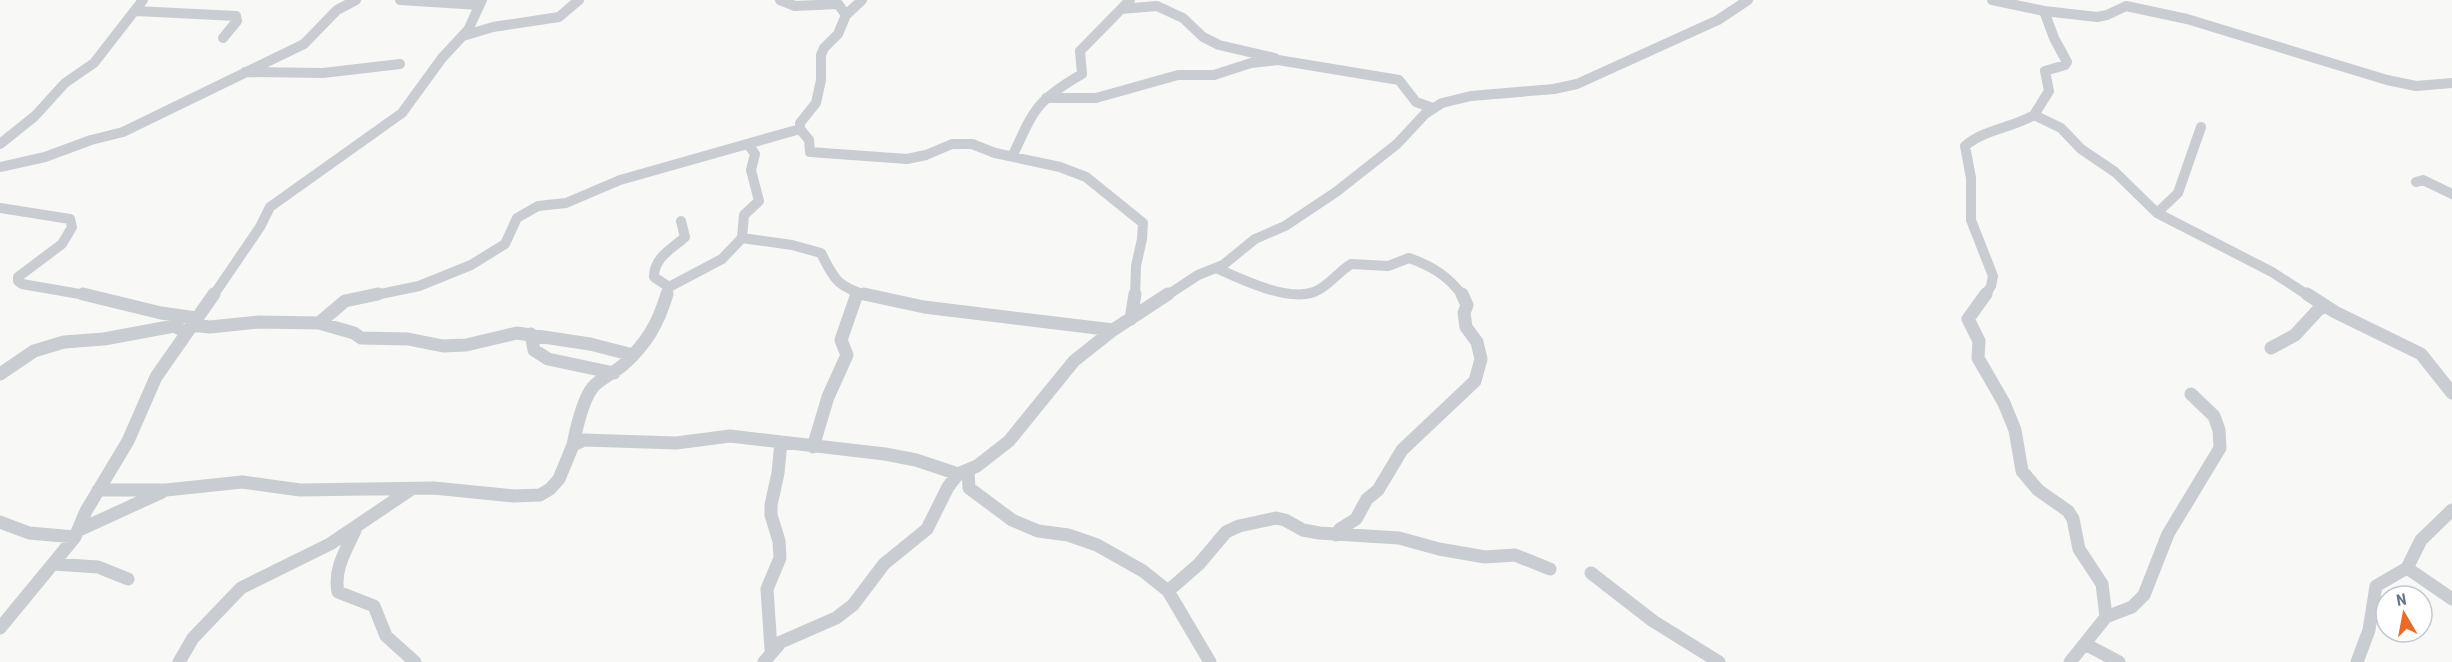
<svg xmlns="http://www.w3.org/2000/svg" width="2452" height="662" viewBox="0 0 2452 662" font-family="'Roboto Condensed',sans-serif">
  <rect width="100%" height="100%" fill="#f8f9f6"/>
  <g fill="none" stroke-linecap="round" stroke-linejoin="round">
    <path stroke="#c9ccd0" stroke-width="10" d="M400,0L479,5
      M780,0L795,6L838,4L846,15
      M862,0L846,15L838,34L824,48L821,55V80L816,103L800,123V129L809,140L810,152L907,159L926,155L952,144H972L995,153L1060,167L1086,177L1143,223L1142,239L1136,266L1135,296
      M1992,0L2044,11L2054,38L2067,62L2065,65L2045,71L2049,91L2034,115L2061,128L2081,149L2115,172L2157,213L2272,272L2309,296
      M1121,9L1157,6L1183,18L1203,37L1219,45L1275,58
      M136,11L236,16L237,21L223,38
      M2044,11L2097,17L2107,15L2126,6L2187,19L2387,80L2416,86L2452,83
      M463,36L493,27L559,17L579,0
      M245,72L323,73L400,64
      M1046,98H1096L1178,75H1214L1251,63L1278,60L1399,80L1416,102L1433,108
      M0,144L35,116L65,83L94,63L143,0
      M1013,155C1034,109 1037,100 1082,74L1080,51L1130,0
      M0,167L45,157L91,140L123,132L304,44L337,10L356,0
      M2416,182L2423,180L2452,194
      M0,208L70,219L72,227L62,244L18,277V281L22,284L91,296
      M2157,213L2178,193L2201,127
      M742,238L792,245L821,253C835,281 838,287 869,296
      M1216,268C1241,279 1287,302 1314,292C1328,287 1338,272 1351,264L1388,266L1409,258C1432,266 1448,276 1463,296
      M669,287L654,277C654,257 672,249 685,237L681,221
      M213,296L260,227L270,207L402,113L442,58L468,30L482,0
      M371,296L419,286L471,265L505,244L517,218L538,206L566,203L620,180L800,129
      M666,296L669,287L722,259L742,238L744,215L759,201L751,170L755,154L748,144
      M857,296V292
      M1166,296L1198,275L1223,265L1255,239L1285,226L1336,192L1397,144L1425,114L1442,103L1471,96L1554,89L1577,84L1718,20L1748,0
      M1985,296L1991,286L1993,276L1971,220V178L1965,146C1985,129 2012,128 2034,115"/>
    <path stroke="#c9ccd0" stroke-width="13" d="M83,294L161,313L196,318
      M864,294L924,307L1113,330
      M1986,294L1968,319L1979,341L1978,358L2004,403L2015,430L2022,471L2038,490L2068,511L2073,519L2079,549L2102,584L2106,617L2070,662
      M2307,294L2335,312L2421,354L2452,393
      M1131,319L1135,294
      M319,323L345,301L378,294
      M191,325L210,327L259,322L319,323L354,333L361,338L408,339L443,346L466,345L517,333L590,344L633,355
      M531,334L534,350L548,359L614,373
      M2271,348L2295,335L2318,310L2325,306
      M0,374L34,351L64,342L104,339L174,326L186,332
      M573,445C576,430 583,399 593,387C601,378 614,373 623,365C647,343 658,324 667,294
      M813,447L828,397L847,355L841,340L857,294
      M968,471L969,488L1012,520L1038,531L1068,535L1097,545L1143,571L1168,591L1210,662
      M98,490H166L242,482L300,490L434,488L514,496L540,495L550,489L559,479L573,445L584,440L676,443L730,436L885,454L916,460L958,474L977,466L1009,441L1074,361L1113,330L1168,294
      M0,522L29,533L75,537
      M357,526C348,547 333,568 338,592L374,606L386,636L415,662
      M79,530L162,492
      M1336,535L1340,529L1356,519L1367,499L1378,490L1402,450L1475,381L1481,359L1477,342L1466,327L1464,313L1467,305L1462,294
      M53,564L98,567L128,579
      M2407,568L2452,599
      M1591,573L1653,621L1719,662
      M1168,591L1199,564L1226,532L1239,526L1276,518L1285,520L1303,530L1319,533L1399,538L1439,549L1485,557L1515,555L1550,569
      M2106,617L2132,607L2144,595L2168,534L2220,448L2219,430L2214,416L2191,394
      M0,628L75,537L86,511L128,441L156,377L214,294
      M2085,644L2119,662
      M771,649L767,589L780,558L779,541L771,515V505L778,473L781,442
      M179,662L193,638L241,588L330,544L410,490
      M764,662L781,642L836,618L853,605L884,564L927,529L948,487L958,474
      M2357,662L2369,630L2376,586L2407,568L2421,540L2452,510"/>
  </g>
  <g transform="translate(2404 614) rotate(350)"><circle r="28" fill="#ffffff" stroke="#c2c8cf" stroke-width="1.5"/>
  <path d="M0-4.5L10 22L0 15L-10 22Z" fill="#e96b26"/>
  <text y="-9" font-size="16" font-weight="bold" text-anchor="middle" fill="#677588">N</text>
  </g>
</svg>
